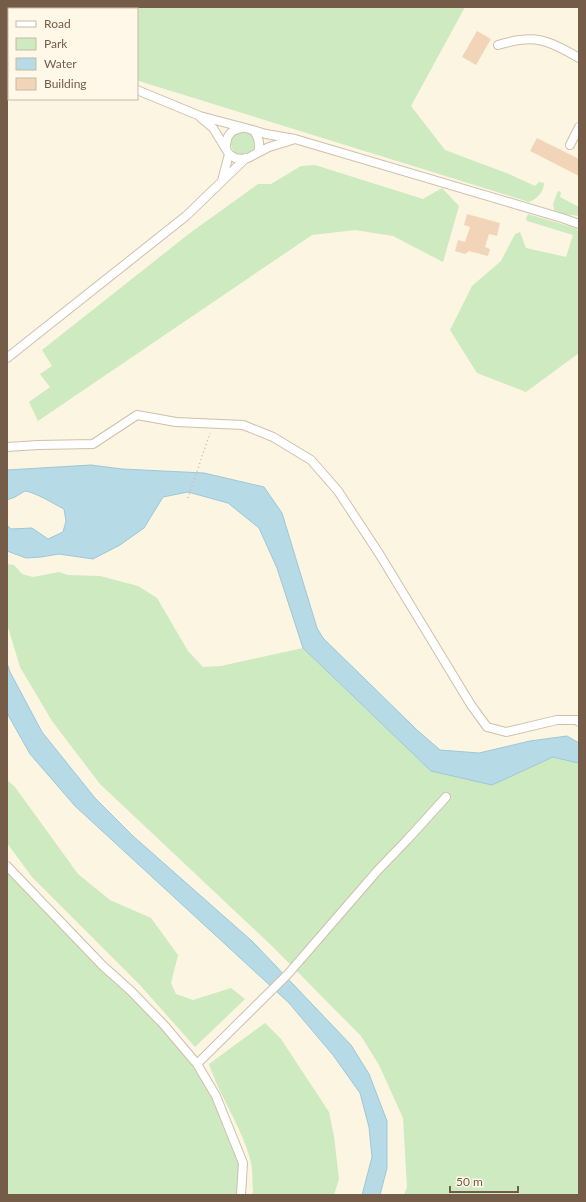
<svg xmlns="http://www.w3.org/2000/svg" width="586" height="1202" viewBox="0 0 586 1202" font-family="Lato,sans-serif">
  <rect width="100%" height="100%" fill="#fcf5e1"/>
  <path fill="#fde5d4" d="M64,7H119L117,9H65Z"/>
  <path fill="#cdeac0" d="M119,7H465L411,106L445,150L509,174L535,186L539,182L544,183C544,192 537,199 529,202L139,81L137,79V9H117Z
    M231 143a12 12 0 1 1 24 0a12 12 0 1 1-24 0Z
    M315,165L423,199L442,188L459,206L443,262L393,236L355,230L312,235L38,421L29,402L50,387L40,374L52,366L42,350L190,233L258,184H271L301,166Z
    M558,191L561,192L560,197L579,207V216L564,214L554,210L553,204Z
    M528,214L575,228L579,231V353L526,392L477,373L450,330L472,286L501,261L515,234L520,232L526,248L566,257L573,235L527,221L526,218Z
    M7,564L14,565L22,574L33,577L59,572L68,575L100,576L138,586L157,598L188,651L203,667L221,666L303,648L431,771L492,785L553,757L578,763L579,764V1195H404L407,1187L403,1118L379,1065L361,1036L272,946L100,784L52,721L20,667L7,624Z
    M7,780L15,787L78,874L110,900L151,918L178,955L171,983L176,994L193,1000L231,988L245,999L195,1047L140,985L32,877L7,843Z
    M7,866L131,991L202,1071L243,1163L241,1195H7Z
    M265,1023L281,1039L329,1112L334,1136L339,1179L334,1195H252L253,1191C252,1182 253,1172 251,1163C243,1128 220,1098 209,1064Z"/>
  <path fill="#b6dae6" stroke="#9cc8d8" d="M91,465L122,469L204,473L264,487L282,513L317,628L323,638L417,730L440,750L479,753L530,741L567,736L579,743V764L578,763L553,757L492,785L431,771L303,648L277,568L259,528L228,503L188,492L163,497L144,528L120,545L93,559L59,554L41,557L26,558L7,551V525L11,529L32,528L48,539L63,532L66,521L64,509C52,503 37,493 25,491L15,497L7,500V470Z
    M7,663L10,672L42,732L95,798L133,836L253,942L351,1045L369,1074L387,1121V1168L380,1195H362L372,1157L369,1127L360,1093L333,1055L289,1003L75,806L30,754L7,713Z"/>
  <path fill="#f2d5b8" d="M477,31L491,39L476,65L462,57Z
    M537,138L579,159V176L530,151Z
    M467,214L500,223L497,236L489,234L485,247L490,249L488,256L469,251L465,254L455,251L458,240L465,242L470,227L464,225Z"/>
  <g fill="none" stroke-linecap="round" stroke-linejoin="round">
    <defs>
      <path id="street" d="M55,7L56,9
        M126,9L128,7
        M498,45C534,34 547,39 579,58
        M137,90L200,116L249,129L266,134L295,139L562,218L579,224
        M201,118L213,128L229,154L235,158L242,159L248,158L269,147L292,140
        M254,131C259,138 261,144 258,152
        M570,145L579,127
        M226,148C226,136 230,130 242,128
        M222,181L229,154
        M7,358L186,216L246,158
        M7,447L38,445L93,444L137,415L176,422L243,425L273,437L311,460L338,491L380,555L471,705L487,727L506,732L557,720H577L579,722
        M7,866L103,966L131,991L164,1025L197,1064L216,1096L243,1163L241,1195
        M197,1064L288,974L378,870L407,840L446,797"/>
    </defs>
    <use href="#street" stroke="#d0bfab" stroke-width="10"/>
    <path stroke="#d7b99c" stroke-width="1.5" stroke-dasharray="1 3" stroke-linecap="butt" d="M188,498L210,433"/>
    <use href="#street" stroke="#fff" stroke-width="8"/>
  </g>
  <rect width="586" height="1202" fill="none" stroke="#745c48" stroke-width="16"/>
  <rect x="8" y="8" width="130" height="92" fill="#fff8e8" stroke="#c7baa8"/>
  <rect x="16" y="21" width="20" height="6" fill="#ffffff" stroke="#c7baa8"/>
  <text x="44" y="28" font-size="12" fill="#745c48">Road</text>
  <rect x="16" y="38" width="20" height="12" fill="#cdeac0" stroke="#c7baa8"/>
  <text x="44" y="48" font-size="12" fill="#745c48">Park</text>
  <rect x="16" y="58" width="20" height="12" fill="#b6dae6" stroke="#c7baa8"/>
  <text x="44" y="68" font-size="12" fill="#745c48">Water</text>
  <rect x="16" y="78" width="20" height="12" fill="#f2d5b8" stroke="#c7baa8"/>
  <text x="44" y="88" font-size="12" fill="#745c48">Building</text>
  <path d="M450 1186v6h68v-6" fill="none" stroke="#745c48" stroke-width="2"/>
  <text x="456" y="1186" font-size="12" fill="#745c48" stroke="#fff8e8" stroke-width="3" paint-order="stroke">50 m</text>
</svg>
